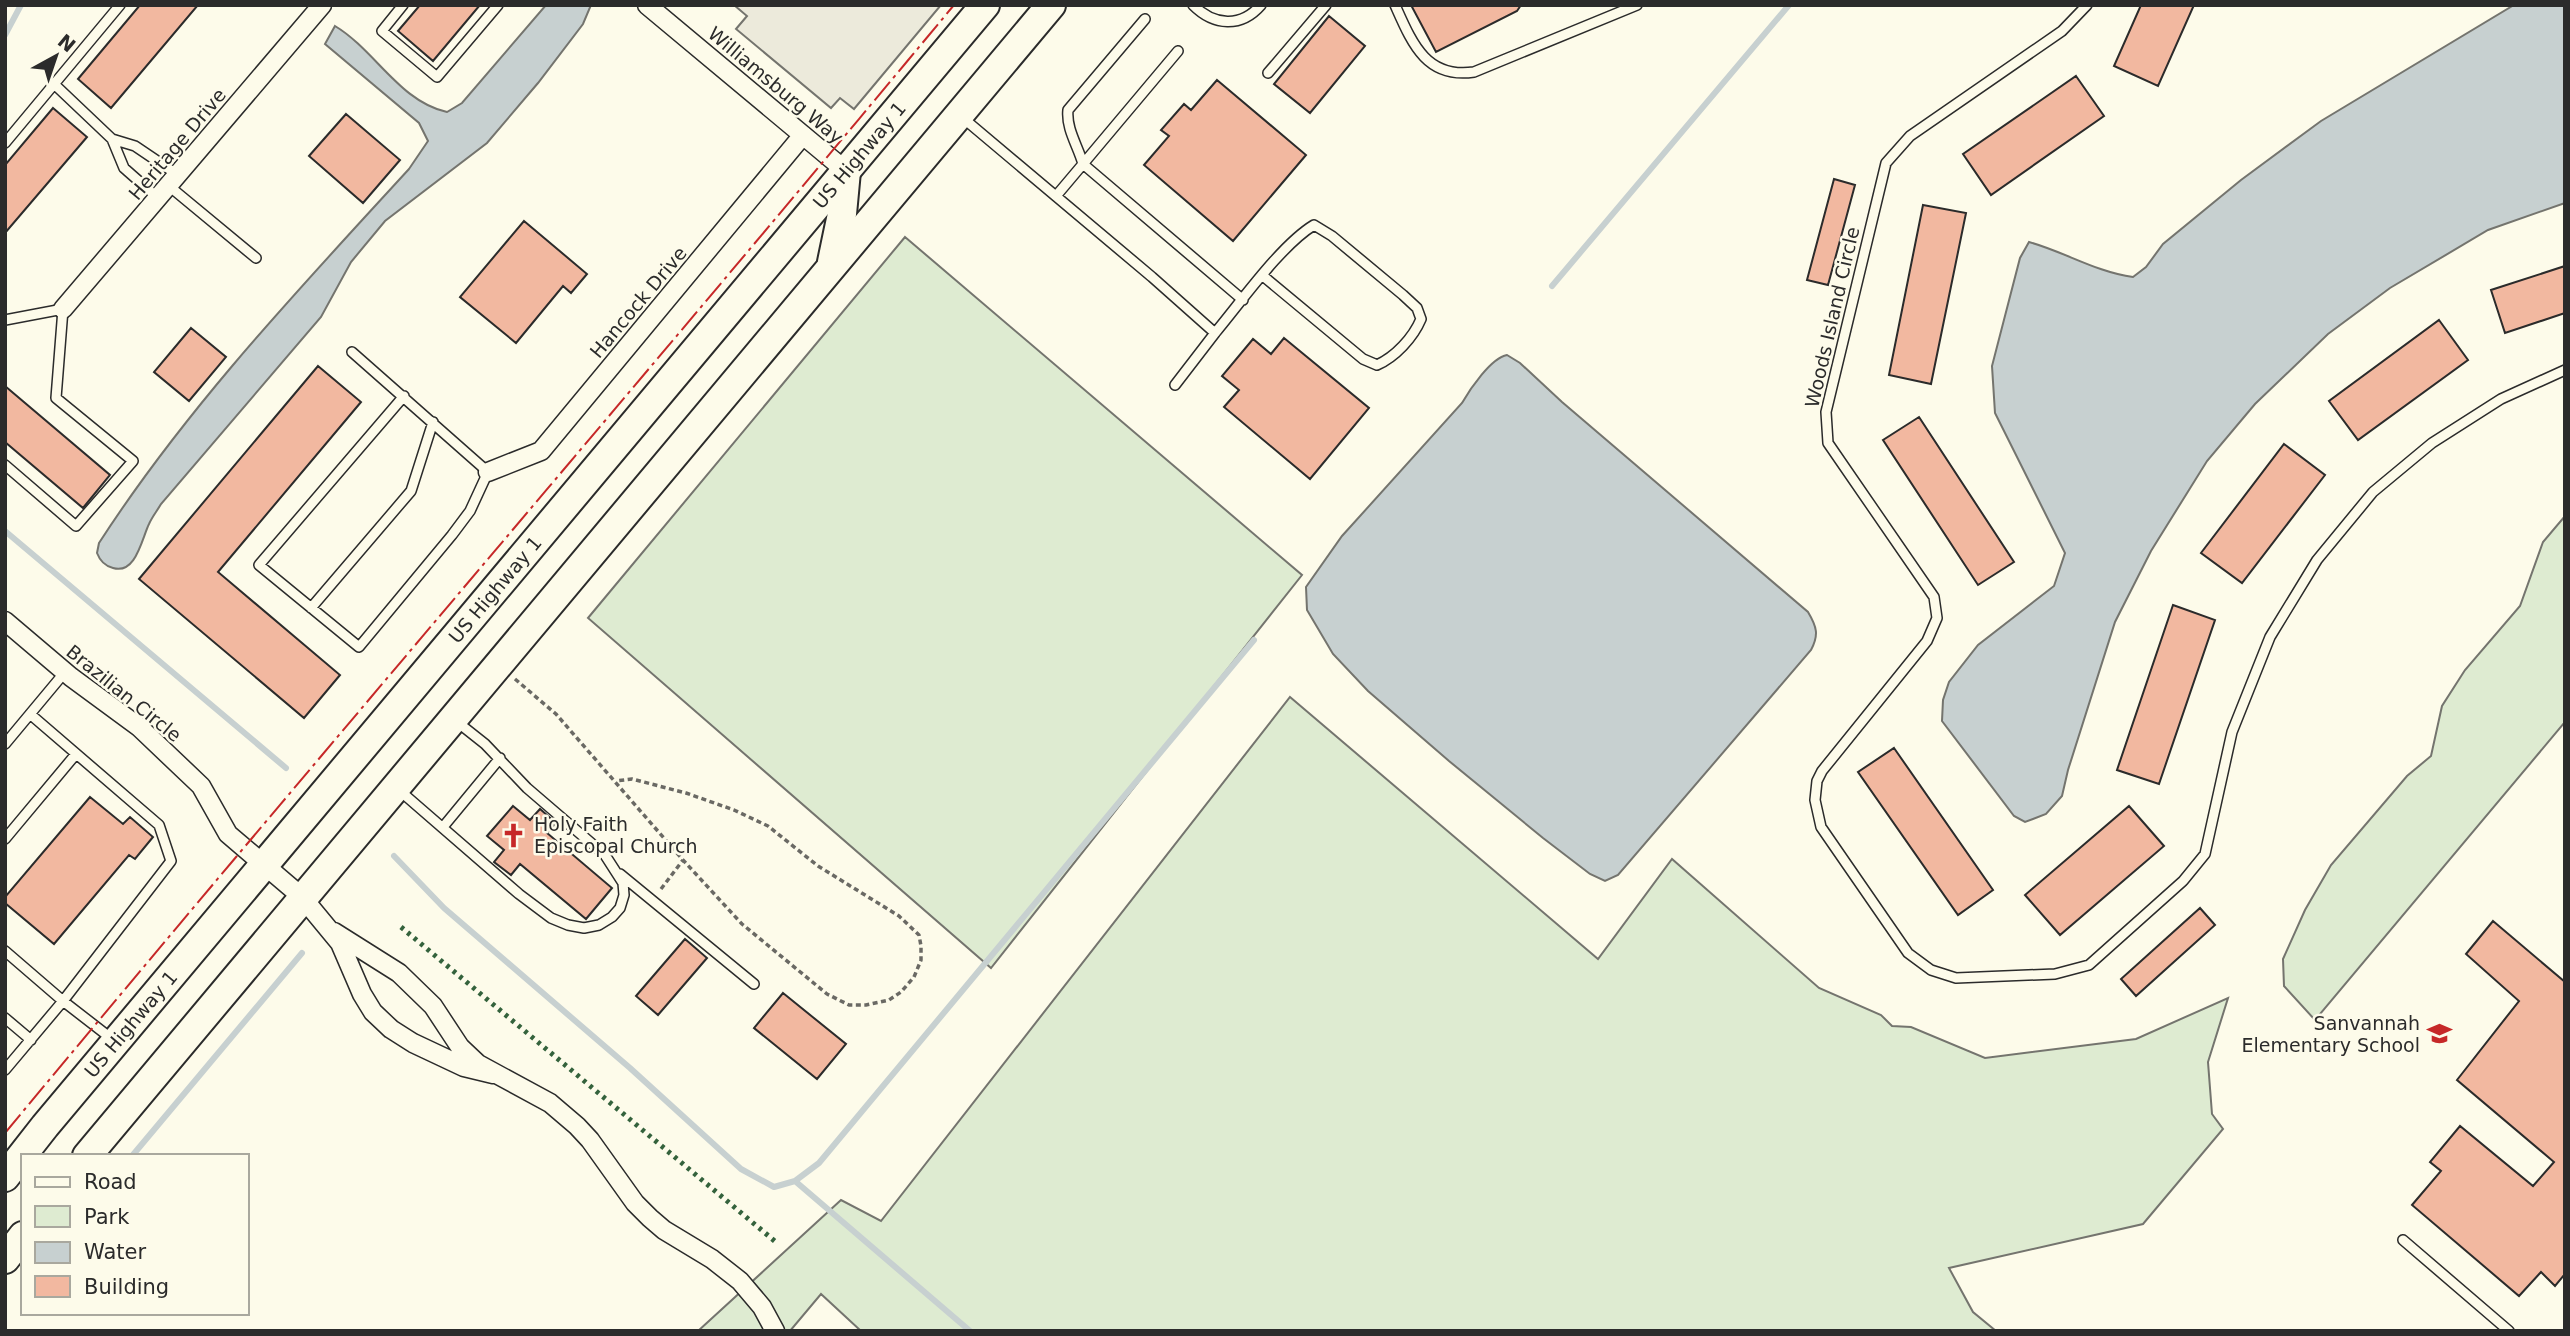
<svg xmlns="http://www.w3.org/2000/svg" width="2570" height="1336" viewBox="0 0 2570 1336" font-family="'DejaVu Sans',sans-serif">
  <rect width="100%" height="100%" fill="#fdfbea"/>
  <path fill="#deebd1" stroke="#74746e" stroke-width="2" d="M905,237L1302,575L991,968L588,618Z
    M2565,516V722L2315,1020L2284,986L2283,959L2305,910L2331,865L2407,776L2431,756L2442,706L2465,670L2520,606L2543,542Z
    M1290,697L1598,959L1672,859L1819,988L1881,1015L1892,1026L1911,1027L1985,1058L2136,1039L2228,998L2208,1062L2212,1114L2223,1129L2143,1224L1949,1268L1973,1312L1996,1331H861L821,1294L790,1331H698L841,1200L881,1221Z"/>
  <path fill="#eceadb" stroke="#74746e" stroke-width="2" d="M734,5H941L854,109L840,98L831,108L736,29L747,16Z"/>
  <path fill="#c7d0d0" stroke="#74746e" stroke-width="2" d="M546,5H591L583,24L538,83L487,143L385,221L351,262L321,317L161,504C157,511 152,517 149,524C142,538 136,575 113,568C105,566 100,561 97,553L99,543C187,407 300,288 409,169L428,141L419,123L325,44L335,26C375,50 400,102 447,112L462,103Z
    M2514,5H2565V203L2488,230L2390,288L2328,334L2255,404L2207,461L2151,551L2115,622L2068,770L2062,796L2046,814L2025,822L2014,816L1942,721L1943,700L1949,682L1978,645L2054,586L2065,553L1995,413L1992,366L2020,258L2029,242C2065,252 2096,272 2133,277L2146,267L2163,244L2241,180L2321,121Z
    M1507,355L1520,363L1562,402L1808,612C1817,627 1819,635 1811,650L1618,875L1605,881L1590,874L1543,838L1449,761L1368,691L1333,654L1307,610L1306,587L1342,536L1462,403C1470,389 1491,358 1507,355Z"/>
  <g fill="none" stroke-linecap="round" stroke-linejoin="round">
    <path stroke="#c7d0d0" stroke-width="6" d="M5,35L21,5
      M1552,286L1789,5
      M5,531L286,768
      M394,856L444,908L630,1068L741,1169L774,1187L795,1181L819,1163L1254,640
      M132,1156L302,953
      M795,1181L970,1331"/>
  </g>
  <path fill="#f2b8a0" stroke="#2b2b2b" stroke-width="2" d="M140,5H198L111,108L78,79Z
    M420,5H480L433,61L398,31Z
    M1411,5H1521L1517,11L1436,52Z
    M2141,5H2194L2158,86L2114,66Z
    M1329,16L1365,46L1310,113L1274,84Z
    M2076,76L2104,116L1991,195L1963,154Z
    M1217,80L1306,155L1233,241L1144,165L1169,136L1161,130L1184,104L1191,110Z
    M53,108L87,137L5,233V165Z
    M346,114L400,160L363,203L309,156Z
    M1834,179L1855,185L1828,285L1807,280Z
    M1923,205L1966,213L1931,384L1889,375Z
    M524,221L587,274L571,293L563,286L516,343L460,297Z
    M2565,266V313L2505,333L2491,290Z
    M2439,320L2468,360L2358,440L2329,401Z
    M191,328L226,357L189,401L154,372Z
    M1284,338L1369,408L1310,479L1224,407L1239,390L1222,376L1253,339L1271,354Z
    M318,366L361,402L218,572L340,675L304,718L139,579Z
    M5,386L110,475L83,508L5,442Z
    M1919,417L2014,562L1978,585L1883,440Z
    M2284,444L2325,475L2242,583L2201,553Z
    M2173,605L2215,620L2159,784L2117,770Z
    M1894,748L1993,890L1958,915L1858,772Z
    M90,797L123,824L130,817L153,837L135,859L129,855L54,944L5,903V897Z
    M513,806L530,820L540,809L556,823L547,833L612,888L586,919L520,864L511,875L494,862L504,850L487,836Z
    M2129,806L2164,846L2060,935L2025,895Z
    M2200,908L2215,925L2136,996L2121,979Z
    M2493,921L2565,982V1274L2555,1286L2541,1272L2519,1296L2412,1205L2441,1171L2430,1162L2460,1126L2533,1186L2554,1162L2457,1080L2519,1001L2466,954Z
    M685,939L707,958L658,1015L636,996Z
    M783,993L846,1044L817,1079L754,1028Z"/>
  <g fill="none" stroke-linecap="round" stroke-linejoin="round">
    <defs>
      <path id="service" d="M403,5L382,31L437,77L498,5
        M1193,5C1214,26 1241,28 1261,5
        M1395,5C1412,43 1426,79 1474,72L1637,5
        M2087,5L2062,31L1910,136L1886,163L1826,412L1828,443L1934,597L1937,618L1927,641L1822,771L1817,781L1815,800L1821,827L1908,953L1931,970L1956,978L2055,974L2089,965L2183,881L2205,854L2232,732L2270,637L2317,560L2373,492L2432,443L2501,399L2565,370
        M1178,51L1083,164L1243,300
        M1268,73L1326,5
        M53,83L112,139L124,168L158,198
        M963,118L1152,277L1215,333C1241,302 1281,245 1314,225L1332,236L1403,295L1417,308L1421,319C1413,338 1395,357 1377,365L1363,359L1263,276
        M112,139L135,146L178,175
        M5,143L120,5
        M169,186L256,258
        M1056,196L1083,164C1078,146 1066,129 1068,110L1145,19
        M5,320L63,309L56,398L133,461L76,526L5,465
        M352,352L488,472L470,511L452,535L359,647L259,565L404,396
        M1175,385L1215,333
        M311,608L411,491L433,422
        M5,744L65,672
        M399,790L519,894L551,918L568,925L584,928L599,925L612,917L620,908L624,895L623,883L605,855L527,788L485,744L456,721
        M443,827L500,758
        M5,839L76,754
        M620,874L754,984
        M5,951L63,1001L171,861L159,825L30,714
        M5,1018L31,1040
        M5,1070L63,1001L112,1039
        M2403,1240L2509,1331"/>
      <path id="minor" d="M647,5L846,171
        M63,309L322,5
        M488,472L541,451L803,135
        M5,621L71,677L139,727L201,786L228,834L302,897L340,943L362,994L373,1012L391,1029L413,1043L464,1067L493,1074
        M334,932L399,973L433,1006L460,1047L478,1064L550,1103L577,1126L590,1140L635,1203L650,1218L664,1230L712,1259L740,1281L762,1307L775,1331"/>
      <g id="primary">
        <path d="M832,262L842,214L846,171"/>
        <path d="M87,1156L1051,5"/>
        <path id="s1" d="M5,1177L45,1126L985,5"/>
        <path d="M5,1259L23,1236"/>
      </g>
    </defs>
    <use href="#service" stroke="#2b2b2b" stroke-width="12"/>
    <use href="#minor" stroke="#2b2b2b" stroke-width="21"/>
    <use href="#primary" stroke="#2b2b2b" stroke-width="32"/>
    <path stroke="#6a6964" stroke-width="3.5" stroke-dasharray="5 3.5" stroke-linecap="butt" d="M515,679L556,714L683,860L742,924L827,994L849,1005H866L889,1000L901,992L914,977L921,960V946L919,935L899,916L818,866L768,826L734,810L686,793L632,779L616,781
      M661,889L683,860"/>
    <use href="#service" stroke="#fdfbea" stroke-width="9"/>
    <use href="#minor" stroke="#fdfbea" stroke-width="18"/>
    <use href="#primary" stroke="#fdfbea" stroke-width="28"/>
    <path stroke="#34623c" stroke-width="5" stroke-dasharray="3.5 5" stroke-linecap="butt" d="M401,927L777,1243"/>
    <path stroke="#c62828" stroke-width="2" stroke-dasharray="24 5 3.5 5" stroke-linecap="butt" d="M5,1133C319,755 640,383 954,5"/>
  </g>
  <defs>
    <symbol id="church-bare" viewBox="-9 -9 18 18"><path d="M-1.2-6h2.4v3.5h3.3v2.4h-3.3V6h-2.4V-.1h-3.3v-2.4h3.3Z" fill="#c62828" stroke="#fdfbea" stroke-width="2.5" paint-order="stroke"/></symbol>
    <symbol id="school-bare" viewBox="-9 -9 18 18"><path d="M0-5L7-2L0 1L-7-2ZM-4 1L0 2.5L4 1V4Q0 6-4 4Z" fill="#c62828" stroke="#fdfbea" stroke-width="2.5" paint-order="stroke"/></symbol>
  </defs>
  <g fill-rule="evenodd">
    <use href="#church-bare" x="496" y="818" width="35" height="35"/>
    <use href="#school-bare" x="2422" y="1016" width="35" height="35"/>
  </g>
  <g text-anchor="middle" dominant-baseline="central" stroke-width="5" stroke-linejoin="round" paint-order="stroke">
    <g font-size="19" fill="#2b2b2b" stroke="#fdfbea">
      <text transform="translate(776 85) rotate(40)">Williamsburg Way</text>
      <text transform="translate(177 144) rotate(-50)">Heritage Drive</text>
      <text stroke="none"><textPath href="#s1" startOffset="1332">US Highway 1</textPath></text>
      <text transform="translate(638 302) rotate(-50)">Hancock Drive</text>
      <text transform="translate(1832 317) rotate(-77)">Woods Island Circle</text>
      <text stroke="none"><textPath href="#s1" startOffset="765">US Highway 1</textPath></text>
      <text transform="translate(124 693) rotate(39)">Brazilian Circle</text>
      <text stroke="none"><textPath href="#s1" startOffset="198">US Highway 1</textPath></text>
    </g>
    <g font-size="19" fill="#2b2b2b" stroke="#fdfbea" text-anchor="start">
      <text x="534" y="824">Holy Faith<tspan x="534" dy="22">Episcopal Church</tspan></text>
      <text x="2420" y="1023" text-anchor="end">Sanvannah<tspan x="2420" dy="22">Elementary School</tspan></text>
    </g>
  </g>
  <rect width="2570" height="1336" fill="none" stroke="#2b2b2b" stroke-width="14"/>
  <rect x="21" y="1154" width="228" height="161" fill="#fdfbea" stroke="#a9a89e" stroke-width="2"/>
  <rect x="35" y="1177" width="35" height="10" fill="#fdfbea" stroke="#a9a89e" stroke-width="2"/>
  <text x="84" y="1189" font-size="21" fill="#2b2b2b">Road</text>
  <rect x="35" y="1206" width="35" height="21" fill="#deebd1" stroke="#a9a89e" stroke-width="2"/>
  <text x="84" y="1224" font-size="21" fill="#2b2b2b">Park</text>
  <rect x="35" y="1242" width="35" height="21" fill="#c7d0d0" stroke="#a9a89e" stroke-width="2"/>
  <text x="84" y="1259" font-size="21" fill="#2b2b2b">Water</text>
  <rect x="35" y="1276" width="35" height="21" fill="#f2b8a0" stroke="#a9a89e" stroke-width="2"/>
  <text x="84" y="1294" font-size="21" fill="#2b2b2b">Building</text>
  <g transform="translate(56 56) rotate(40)" stroke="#fdfbea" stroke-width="5" paint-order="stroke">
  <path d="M0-5L12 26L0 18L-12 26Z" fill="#2b2b2b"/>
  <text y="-10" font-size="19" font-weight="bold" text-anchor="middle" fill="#2b2b2b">N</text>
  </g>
</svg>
